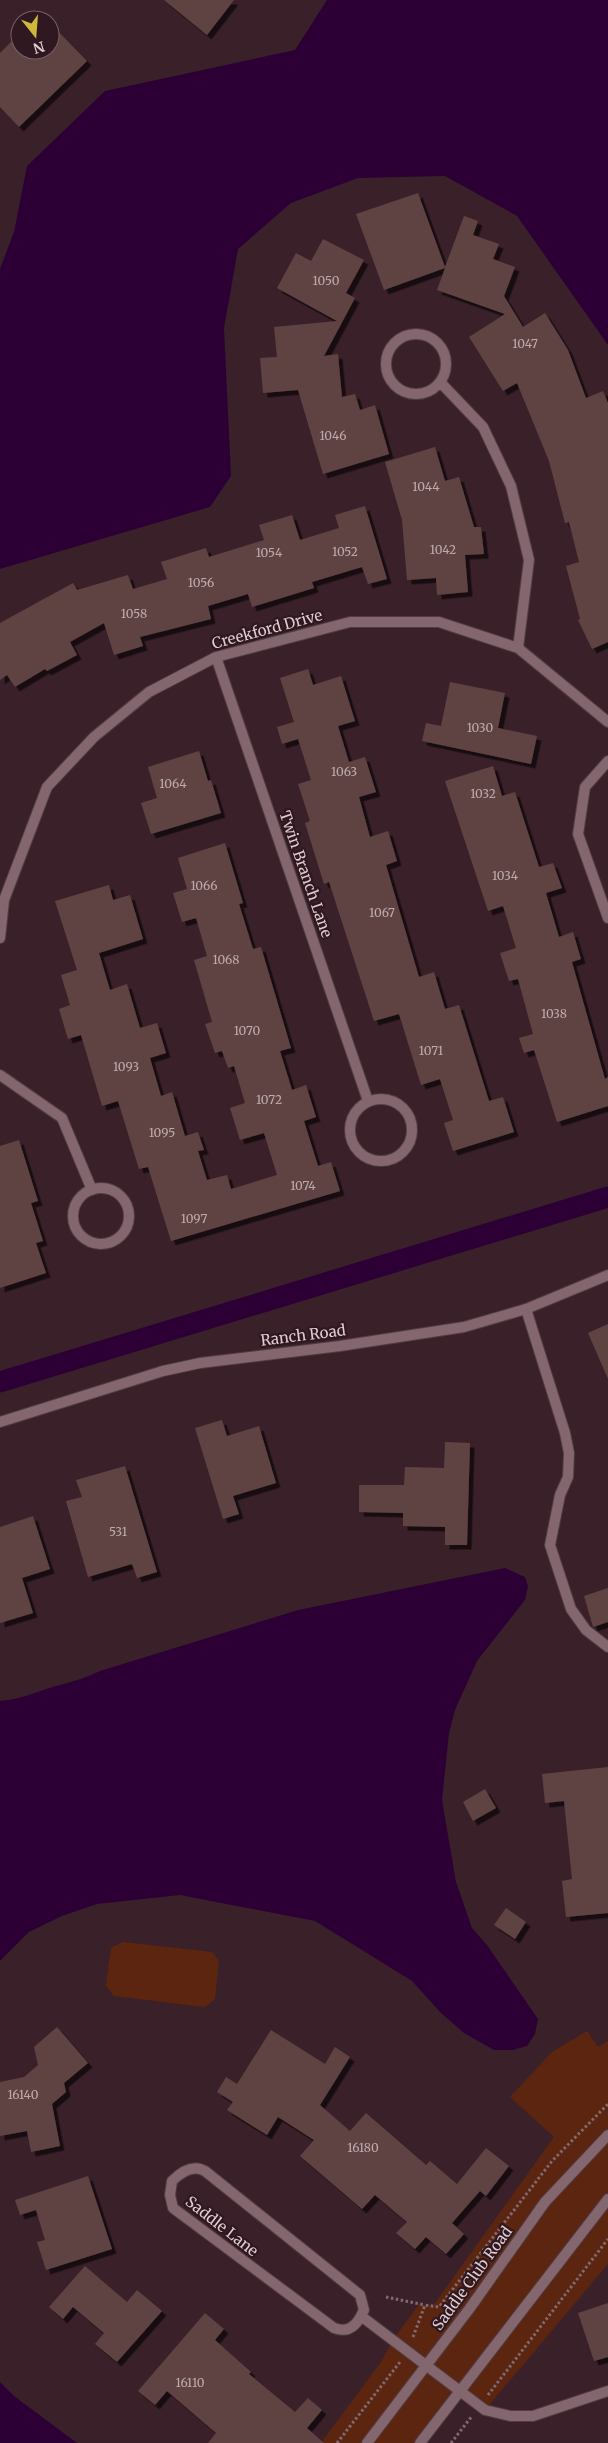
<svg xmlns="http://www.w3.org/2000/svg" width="608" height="2443" viewBox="0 0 608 2443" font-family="Merriweather,serif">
  <defs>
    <filter id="shadow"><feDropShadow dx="4.5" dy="4.5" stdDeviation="0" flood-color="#0009"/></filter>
  </defs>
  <rect width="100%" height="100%" fill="#3a2129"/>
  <path fill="#5c2510" d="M123,1942L212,1952L219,1961L215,1999L205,2007L114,1996L106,1986L111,1948Z
    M587,2031L598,2047L608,2041V2264L485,2410L460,2390L420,2443H321L381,2362L393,2340L419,2304L433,2306L554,2137L510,2097L552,2052Z"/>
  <path fill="#2c0035" d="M327,0H608V345L517,216L445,176L358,178L291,203L238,249L224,328L231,476L210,507L0,569V269L14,232L27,166L105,91L295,50Z
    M505,1568L525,1577L528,1586L525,1600L477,1661L455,1710L449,1733L442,1800L456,1882L472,1928L487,1945L538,2019L535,2034L527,2046L513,2050H494L464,2033L441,2013L412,1981L315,1921L180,1895L97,1904L62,1916L29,1932L0,1961V1701C22,1699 36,1692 56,1686C72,1682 85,1678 100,1671L298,1610Z
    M0,2382L14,2396L77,2443H0Z"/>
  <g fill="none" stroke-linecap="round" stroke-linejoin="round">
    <path stroke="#2c0035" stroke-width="21" d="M0,1382L608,1197"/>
  </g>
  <path fill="#5f4342" filter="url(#shadow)" d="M164,0H234L207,35Z
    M50,23L87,61L19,127L0,107V53L20,33V50H50Z
    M418,193L445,267L464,216L478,221L473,235L499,244L493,259L515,267L504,296L523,327L545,313L568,350L586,398L603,391L608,403V642L592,649L578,620L580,619L566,566L579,562L569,522L565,523L549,461L517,383L503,391L469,337L505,314L437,290L445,268L384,290L356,214Z
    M323,239L364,260L346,293L355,298L324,356L338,354L342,397L355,394L360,410L375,405L389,454L323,474L298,390L263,393L260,358L277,357L274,327L337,321L277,288L296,253L311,261Z
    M435,447L445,481L459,477L474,527H481L484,554L465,555L468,592L437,595L436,578L407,580L402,520L385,462Z
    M365,506L387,579L368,584L362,567L312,582L314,588L252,607L248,594L208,606L211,619L140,637L143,646L114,655L104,623L70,642L77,655L47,671L45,669L15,687L7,675L0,680V623L73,583L77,590L128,575L133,589L167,579L161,562L206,548L209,557L264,540L259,525L292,515L300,540L339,528L335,515Z
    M308,669L313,685L341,676L355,721L338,726L349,762L365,757L376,792L359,797L370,837L388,831L397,861L386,865L419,977L434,972L445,1009L459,1005L489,1101L503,1097L514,1132L453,1151L444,1123L453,1120L440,1079L421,1085L399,1014L374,1021L329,882L324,884L305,823L310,821L298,784L311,780L298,739L282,744L277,727L294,722L280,678Z
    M450,682L505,693L498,728L537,736L531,764L422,741L426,723L441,726Z
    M199,751L208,781L211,780L221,813L151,834L141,803L157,798L148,767Z
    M493,766L502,796L515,792L539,867L553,863L562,888L546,893L559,937L573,932L581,959L572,962L605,1079L608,1077V1106L557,1122L534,1050L524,1053L519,1038L533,1034L518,979L509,981L500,953L516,948L503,906L488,911L445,781Z
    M225,843L243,903L239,904L253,949L261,947L291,1048L280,1051L292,1090L306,1085L316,1117L304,1121L318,1166L331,1162L340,1191L171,1241L148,1167L139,1169L118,1101L102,1106L81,1035L68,1039L59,1009L70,1005L61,975L77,970L55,901L109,885L113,900L130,895L143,939L99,953L110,990L127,984L140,1028L157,1023L166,1053L150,1058L161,1096L172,1092L185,1136L198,1132L204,1150L198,1151L207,1180L227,1175L231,1189L277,1175L264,1133L240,1140L230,1108L245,1103L234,1066L228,1068L222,1051L215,1053L205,1024L212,1022L194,960L207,956L196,918L182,922L173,893L187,889L178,858Z
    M19,1140L38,1201L31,1203L43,1241L36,1243L46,1273L0,1288V1146Z
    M608,1324V1379L588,1333Z
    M222,1420L227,1436L259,1426L276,1483L233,1496L239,1514L223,1519L195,1428Z
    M445,1442L470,1443L467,1545H445V1527L403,1526V1513L359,1512V1485H404L405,1467L444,1468Z
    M125,1466L157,1572L137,1578L132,1564L88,1577L66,1501L82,1497L76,1480Z
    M33,1516L50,1569L22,1578L33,1613L0,1623V1527Z
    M608,1588V1622L593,1627L584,1596Z
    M608,1767V1913L566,1917L562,1881L572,1879L564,1801L545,1803L542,1774Z
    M485,1789L496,1808L473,1821L463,1802Z
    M506,1908L526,1922L515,1939L494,1925Z
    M57,2027L88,2063L64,2083L66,2092L52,2104L60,2146L31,2152L27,2131L0,2136V2082L24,2077L38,2065L34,2047Z
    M271,2030L325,2064L335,2047L350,2057L320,2105L350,2131L366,2113L426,2165L430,2161L457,2184L486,2148L509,2166L486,2196L480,2191L452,2223L464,2234L446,2254L426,2237L415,2249L396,2233L407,2222L375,2195L362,2209L300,2156L314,2140L278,2117L267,2135L227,2110L233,2102L217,2092L226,2077L237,2084Z
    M88,2176L112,2249L46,2270L37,2242L45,2240L36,2210L20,2215L15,2200Z
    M85,2266L127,2302L137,2290L162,2311L117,2362L95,2344L104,2333L73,2307L63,2319L49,2307Z
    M608,2303V2357L594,2361L578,2313Z
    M205,2313L224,2329L215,2340L251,2372L249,2374L295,2412L308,2398L322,2410L307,2428L324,2443H208L216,2433L167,2391L155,2405L138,2391Z"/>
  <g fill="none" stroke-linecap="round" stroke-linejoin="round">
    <defs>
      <path id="service" d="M526,1309L565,1433L569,1453L568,1477L560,1495L550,1545L571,1609L586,1630L608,1647"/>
      <path id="minor" d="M386 364a30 30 0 1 1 60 0a30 30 0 1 1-60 0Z
        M440,382L483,427L511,486L529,560L518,648
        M216,657L368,1101
        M608,761L585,787L578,834L608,918
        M0,938L4,900L47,787L94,737L149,692L216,657L350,622H439L518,648L608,722
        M0,1075L62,1118L92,1190
        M350 1130a31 31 0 1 1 62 0a31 31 0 1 1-62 0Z
        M73 1216a28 28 0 1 1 56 0a28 28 0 1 1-56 0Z
        M0,1422L163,1371L200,1363L340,1346L464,1327L526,1309L608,1275
        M361,2316C355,2327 347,2333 334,2328L173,2208L170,2195L172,2181C181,2172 193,2164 205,2171L360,2295L364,2310L361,2316L485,2410L510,2416H533L608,2391"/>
      <path id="tertiary" d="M367,2443L470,2308L545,2202L608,2135
        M420,2443L608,2199"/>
    </defs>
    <use href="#service" stroke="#513d43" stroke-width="12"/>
    <use href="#minor" stroke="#513d43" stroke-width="12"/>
    <use href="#tertiary" stroke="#513d43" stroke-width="12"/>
    <path stroke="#806a71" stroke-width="3" stroke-dasharray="2.5 2.5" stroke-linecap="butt" d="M386,2297L425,2305
      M413,2337L425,2305L439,2307L552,2161L608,2104
      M488,2395L608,2239
      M337,2443L400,2362
      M451,2443L472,2416"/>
    <use href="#service" stroke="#83666e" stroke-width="10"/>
    <use href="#minor" stroke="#83666e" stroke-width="10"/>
    <use href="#tertiary" stroke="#83666e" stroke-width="10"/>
  </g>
  <g text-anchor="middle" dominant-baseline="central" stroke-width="4.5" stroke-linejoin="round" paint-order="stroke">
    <g font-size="12" fill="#beaaad">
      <text x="326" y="280">1050</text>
      <text x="525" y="343">1047</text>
      <text x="333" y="435">1046</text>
      <text x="426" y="486">1044</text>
      <text x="443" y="549">1042</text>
      <text x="345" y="551">1052</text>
      <text x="269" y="552">1054</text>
      <text x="201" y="582">1056</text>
      <text x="134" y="613">1058</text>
      <text x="480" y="727">1030</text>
      <text x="344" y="771">1063</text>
      <text x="173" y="783">1064</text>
      <text x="483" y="793">1032</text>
      <text x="505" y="875">1034</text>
      <text x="204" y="885">1066</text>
      <text x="382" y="912">1067</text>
      <text x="226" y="959">1068</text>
      <text x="554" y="1013">1038</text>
      <text x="247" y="1030">1070</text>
      <text x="431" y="1050">1071</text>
      <text x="126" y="1066">1093</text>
      <text x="269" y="1099">1072</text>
      <text x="162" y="1132">1095</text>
      <text x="303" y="1185">1074</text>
      <text x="194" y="1218">1097</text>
      <text x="118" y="1531">531</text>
      <text x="23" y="2094">16140</text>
      <text x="363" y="2147">16180</text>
      <text x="190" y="2382">16110</text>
    </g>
    <g font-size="15" fill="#decdd1" stroke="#2f181f">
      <text transform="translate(267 629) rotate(-15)">Creekford Drive</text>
      <text transform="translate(306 874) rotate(71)">Twin Branch Lane</text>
      <text transform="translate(303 1335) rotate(-7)">Ranch Road</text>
      <text transform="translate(222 2226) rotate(38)">Saddle Lane</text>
      <text transform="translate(472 2278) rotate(-54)">Saddle Club Road</text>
    </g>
  </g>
  <g transform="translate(35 35) rotate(163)"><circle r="24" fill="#2f181f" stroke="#756066"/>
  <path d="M0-4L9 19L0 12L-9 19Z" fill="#ceb938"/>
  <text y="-8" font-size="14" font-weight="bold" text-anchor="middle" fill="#decdd1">N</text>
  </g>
</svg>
